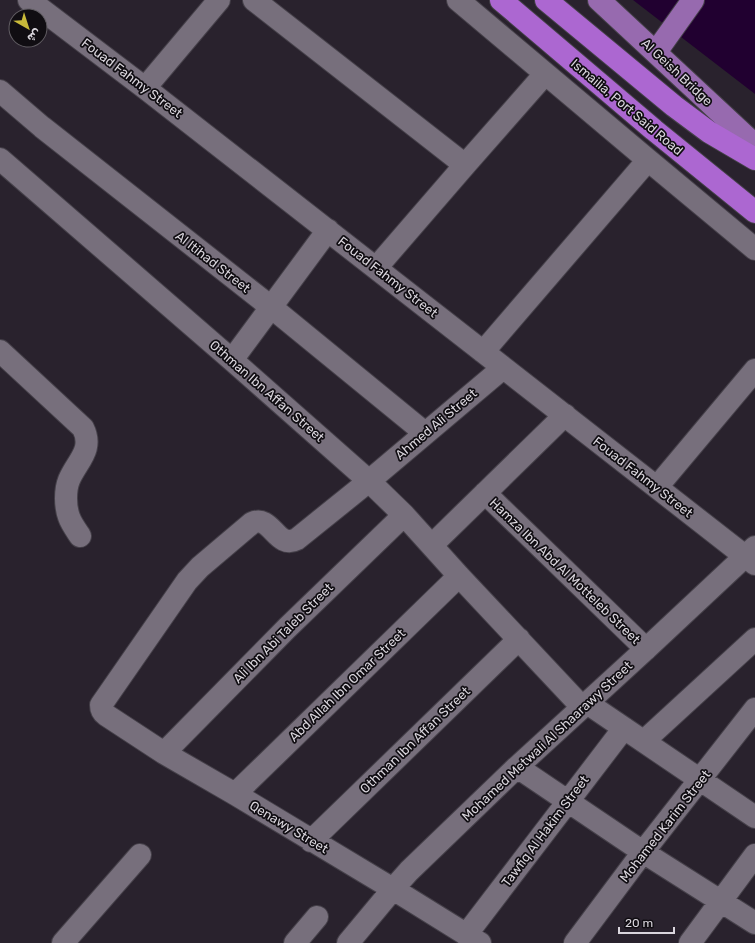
<svg xmlns="http://www.w3.org/2000/svg" width="755" height="943" viewBox="0 0 755 943" font-family="Rubik,'Noto Naskh Arabic',sans-serif">
  <rect width="100%" height="100%" fill="#29222d"/>
  <path fill="#210030" d="M633,0H755V94Z"/>
  <g fill="none" stroke-linecap="round" stroke-linejoin="round">
    <defs>
      <path id="minor" d="M29,0L145,88L755,564
        M254,0L465,165
        M458,0L648,160L755,249
        M145,88L219,0
        M0,91L42,127L271,307L425,433
        M0,159L232,360L369,481L404,515L459,576L582,707
        M376,268L465,165L545,74
        M0,351L83,428C94,450 77,461 69,480C65,490 65,506 69,517C71,523 76,530 80,536
        M483,352L648,160
        M232,360L328,230
        M657,487L755,370
        M485,493L646,649
        M432,545L565,415
        M587,703L755,817
        M644,741L755,639
        M164,753L287,628L404,515
        M517,767L643,852L755,923
        M235,794L459,576
        M311,841L519,639
        M466,935L624,728
        M63,943L140,855
        M295,943L317,917
        M348,943L393,889L409,871L517,767L646,649L755,547
        M480,943L393,889L235,794L164,753L106,715C102,712 101,710 101,705L187,581L200,567L252,523C272,514 276,550 297,539L369,481L503,368
        M575,943L643,852L755,709
        M690,943L755,855"/>
      <path id="major" d="M599,0L755,145
        M656,52L693,0"/>
      <path id="highway" d="M501,0L654,130L755,212
        M546,0L674,106L709,132L755,159"/>
    </defs>
    <use href="#minor" stroke="#454049" stroke-width="24"/>
    <use href="#major" stroke="#454049" stroke-width="24"/>
    <use href="#highway" stroke="#454049" stroke-width="24"/>
    <use href="#minor" stroke="#776f7c" stroke-width="22"/>
    <use href="#major" stroke="#976aaf" stroke-width="22"/>
    <use href="#highway" stroke="#ac67d1" stroke-width="22"/>
  </g>
  <g text-anchor="middle" dominant-baseline="central" stroke-width="3.5" stroke-linejoin="round" paint-order="stroke">
    <g font-size="13" fill="#dad6dd" stroke="#100d12">
      <text transform="translate(677 72) rotate(43)">Al Geish Bridge</text>
      <text transform="translate(132 78) rotate(37)">Fouad Fahmy Street</text>
      <text transform="translate(627 107) rotate(40)">Ismailia, Port Said Road</text>
      <text transform="translate(213 262) rotate(38)">Al Itihad Street</text>
      <text transform="translate(388 277) rotate(38)">Fouad Fahmy Street</text>
      <text transform="translate(267 391) rotate(41)">Othman Ibn Affan Street</text>
      <text transform="translate(436 424) rotate(-40)">Ahmed Ali Street</text>
      <text transform="translate(643 477) rotate(38)">Fouad Fahmy Street</text>
      <text transform="translate(565 571) rotate(44)">Hamza Ibn Abd Al Motteleb Street</text>
      <text transform="translate(283 633) rotate(-45)">Ali Ibn Abi Taleb Street</text>
      <text transform="translate(347 685) rotate(-44)">Abd Allah Ibn Omar Street</text>
      <text transform="translate(415 740) rotate(-44)">Othman Ibn Affan Street</text>
      <text transform="translate(547 741) rotate(-43)">Mohamed Metwali Al Shaarawy Street</text>
      <text transform="translate(665 826) rotate(-52)">Mohamed Karim Street</text>
      <text transform="translate(289 827) rotate(31)">Qenawy Street</text>
      <text transform="translate(545 831) rotate(-53)">Tawfiq Al Hakim Street</text>
    </g>
  </g>
  <g transform="translate(28 28) rotate(141)"><circle r="19" fill="#100d12" stroke="#615d63"/>
  <path d="M0-3L7 15L0 10L-7 15Z" fill="#c9ba3a"/>
  <text y="-6" font-size="11" font-weight="bold" text-anchor="middle" fill="#dad6dd">ش</text>
  </g>
  <path d="M619 927v6h55v-6" fill="none" stroke="#dad6dd" stroke-width="2"/>
  <text x="625" y="927" font-size="12" fill="#dad6dd" stroke="#100d12" stroke-width="3" paint-order="stroke">20 m</text>
</svg>
